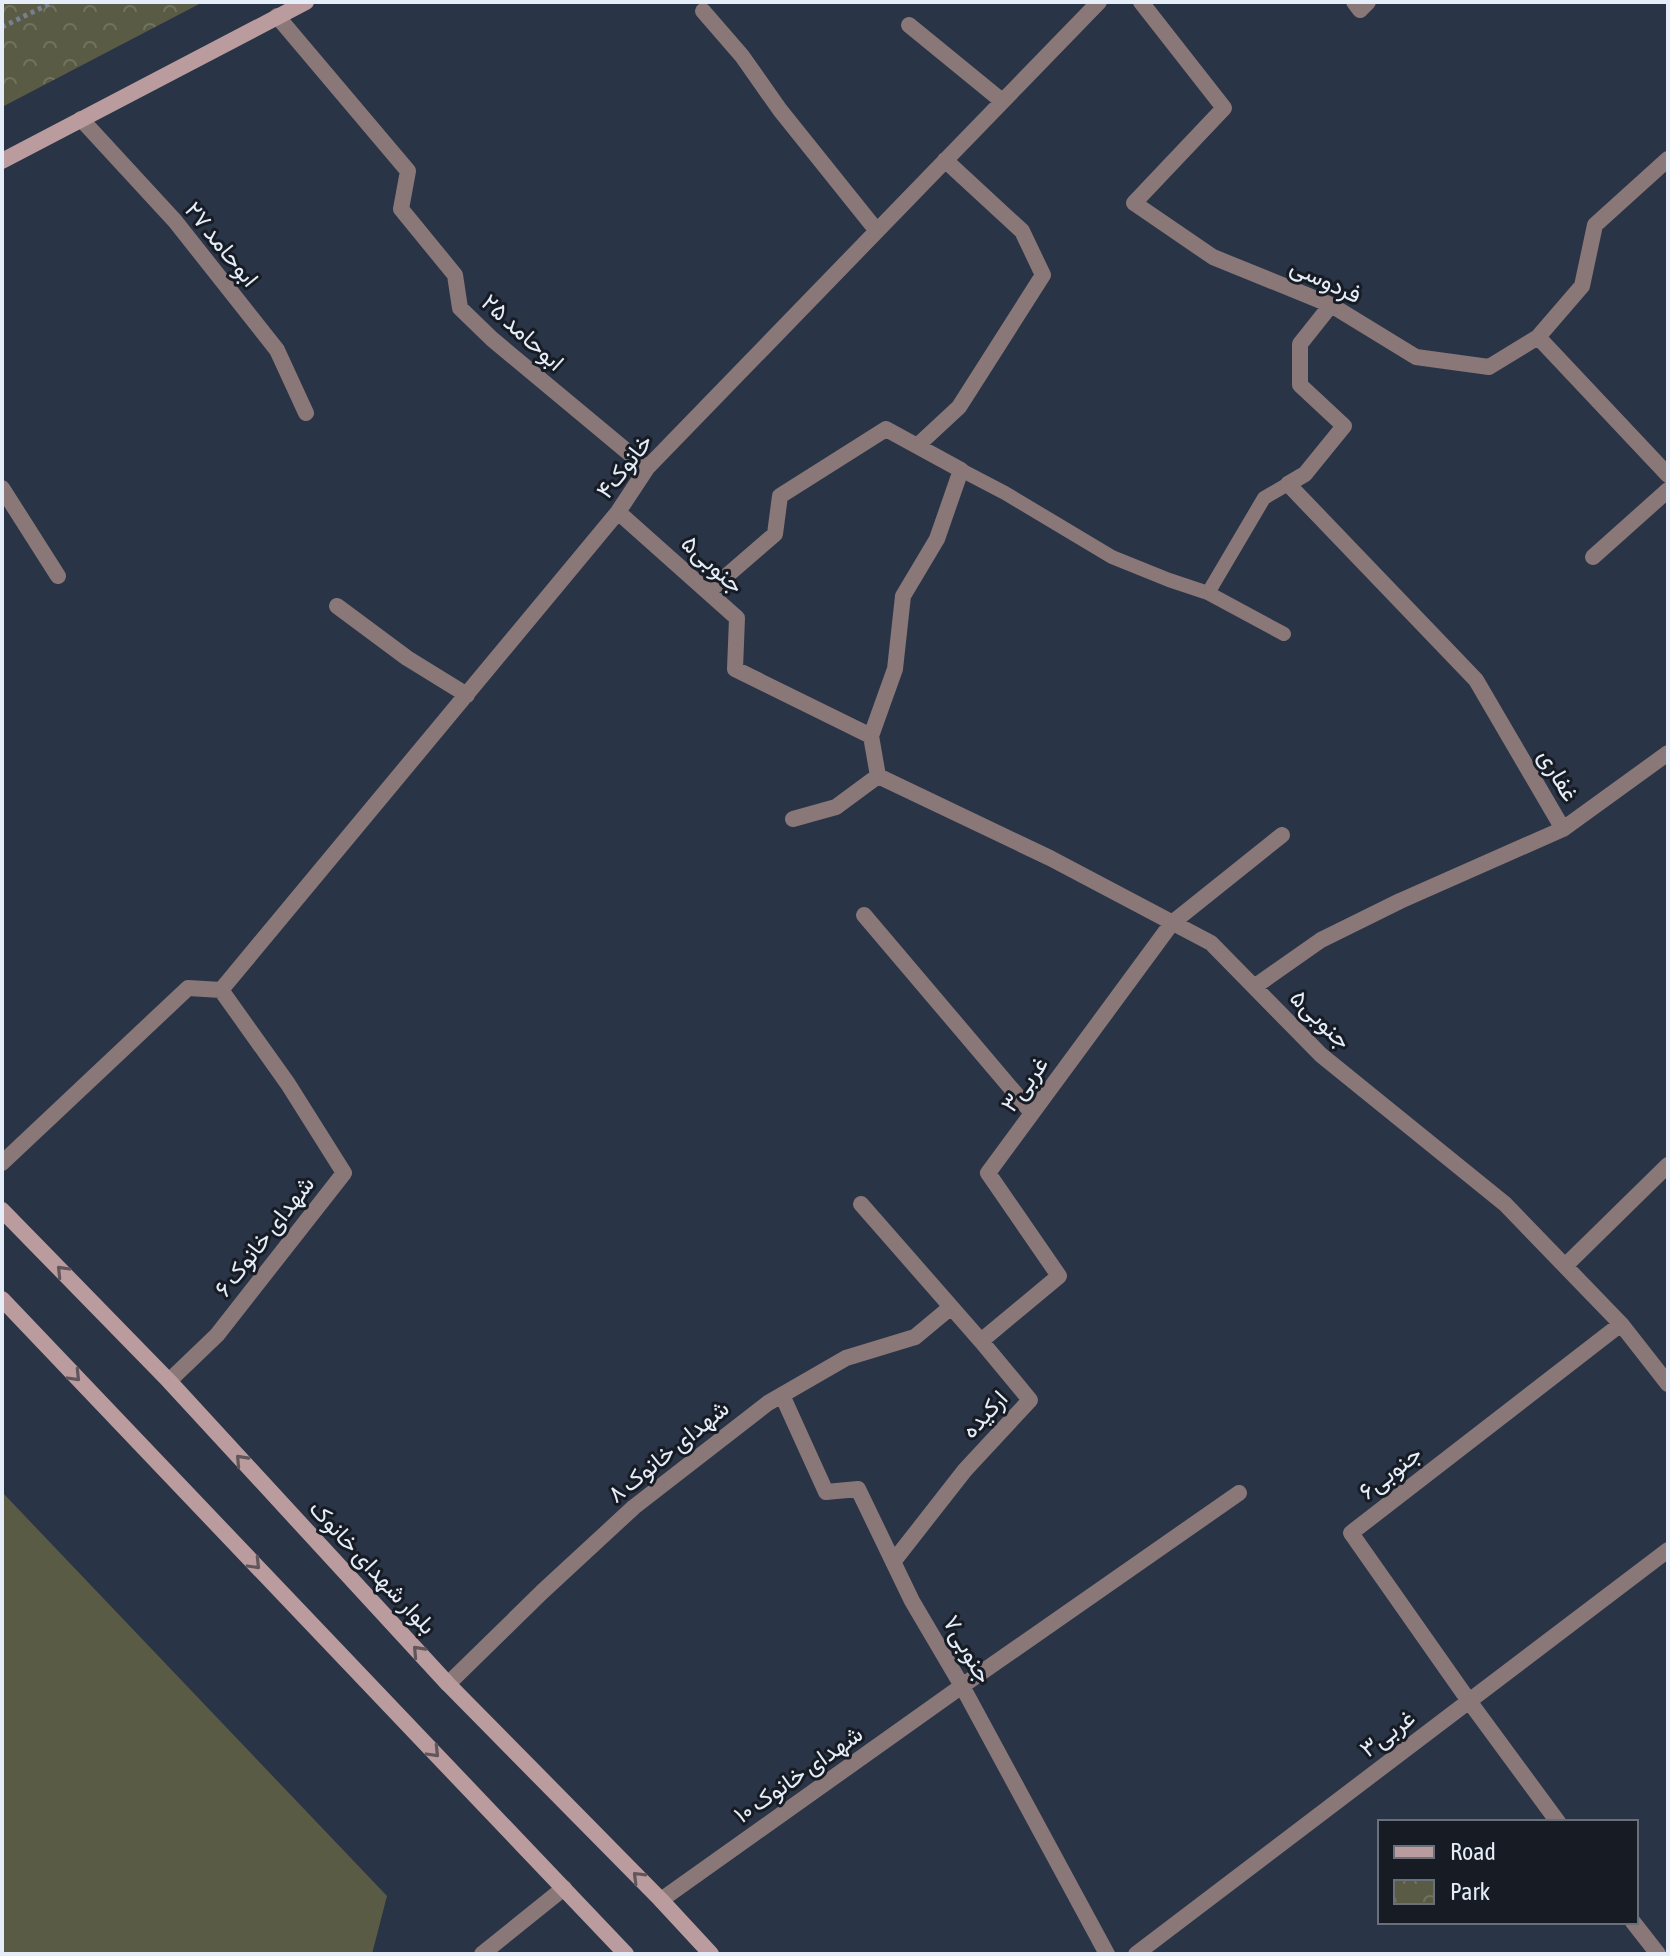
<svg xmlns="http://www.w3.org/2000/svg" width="1670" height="1956" viewBox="0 0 1670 1956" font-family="'Asap Condensed',Vazirmatn,sans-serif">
  <defs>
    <pattern id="park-crowns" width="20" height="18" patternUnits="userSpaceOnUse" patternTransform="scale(2)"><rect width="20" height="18" fill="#595b45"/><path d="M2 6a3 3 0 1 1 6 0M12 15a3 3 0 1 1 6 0" fill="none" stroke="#717361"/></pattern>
  </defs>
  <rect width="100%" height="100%" fill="#293446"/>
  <path fill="url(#park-crowns)" d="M2,2H203L2,107Z"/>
  <path fill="#595b45" d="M2,1492L387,1896L372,1954H2Z"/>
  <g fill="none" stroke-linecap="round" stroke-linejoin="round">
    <path stroke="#778090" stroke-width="5" stroke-dasharray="4 4" stroke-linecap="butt" d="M2,27L53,2"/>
    <path stroke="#8a7778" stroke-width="14" d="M961,470L1005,493L1112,557L1169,580L1208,593L1284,634
      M1208,593L1264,498L1288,484"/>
    <path stroke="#8a7778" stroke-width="16" d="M1141,2L1224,108L1134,203L1213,257L1331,305L1416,357L1489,367L1538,337L1582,286L1595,225L1668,159
      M1354,2L1360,10L1368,2
      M703,11L742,56L780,110L877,231
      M277,16L408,171L401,209L455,275L460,308L492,339L647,468
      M909,25L1002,101
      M81,119L175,221L277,350L306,413
      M1538,337L1668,475
      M917,446L959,407L1043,275L1022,231L945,160
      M2,488L58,576
      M618,512L737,618L735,669L871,736L878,776
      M1593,557L1668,490
      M708,592L775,534L780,496L886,429L961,470L937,539L903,596L895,669L871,736
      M337,606L407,658L467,695
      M793,819L836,807L878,776L1050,858L1211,943L1321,1055L1505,1204L1621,1324L1668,1384
      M1563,829L1668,753
      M864,915L1032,1113
      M1254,987L1321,940L1400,901L1563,829L1476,680L1288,484L1305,474L1344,426L1300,385V344L1331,305
      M221,990L618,512L647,468L1099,2
      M2,1163L188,988L221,990
      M861,1204L981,1341
      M1565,1266L1668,1165
      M169,1381L217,1335L344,1173L288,1084L221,990
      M782,1395L826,1492L858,1489L912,1601L962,1686L1107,1954
      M893,1562L965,1470L1030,1400L981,1341L1059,1276L988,1173L1172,923L1282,835
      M448,1684L542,1592L634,1507L768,1403L846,1358L915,1337L951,1307
      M1558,1822L1469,1701L1351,1533L1621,1324
      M661,1900L962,1686L1239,1493
      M1633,1922L1658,1954
      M482,1954L564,1888
      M1136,1954L1668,1550"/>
    <path stroke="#bb9c9e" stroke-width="16" d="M2,161L306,2
      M2,1210L169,1381L448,1684L661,1900L711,1954
      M2,1299L626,1954"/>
  </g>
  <defs><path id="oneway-chevron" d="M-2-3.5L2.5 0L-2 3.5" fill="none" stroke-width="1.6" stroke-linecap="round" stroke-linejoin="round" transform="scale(2)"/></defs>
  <g stroke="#61565b">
    <use href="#oneway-chevron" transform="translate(62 1271) rotate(-134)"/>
    <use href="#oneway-chevron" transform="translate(75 1376) rotate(46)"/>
    <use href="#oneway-chevron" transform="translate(241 1460) rotate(-133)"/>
    <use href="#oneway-chevron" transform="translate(255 1564) rotate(46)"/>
    <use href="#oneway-chevron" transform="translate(418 1651) rotate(-133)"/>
    <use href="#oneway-chevron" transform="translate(434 1752) rotate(46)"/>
    <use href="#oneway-chevron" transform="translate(638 1877) rotate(-135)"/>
  </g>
  <g text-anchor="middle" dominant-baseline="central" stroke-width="6" stroke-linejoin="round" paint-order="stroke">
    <g font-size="24" fill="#e5edf8" stroke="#171c24">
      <text transform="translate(222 244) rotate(51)">ابوحامد ۲۷</text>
      <text transform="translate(1326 280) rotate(25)">فردوسی</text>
      <text transform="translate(523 332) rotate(42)">ابوحامد ۲۵</text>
      <text transform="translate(624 466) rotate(-52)">خانوک۴</text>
      <text transform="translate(713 564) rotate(42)">جنوبی۵</text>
      <text transform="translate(1559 775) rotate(60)">غفاری</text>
      <text transform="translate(1321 1019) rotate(44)">جنوبی۵</text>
      <text transform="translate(1024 1084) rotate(-54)">غربی۳</text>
      <text transform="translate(264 1236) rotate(-52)">شهدای خانوک ۶</text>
      <text transform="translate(984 1414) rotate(-47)">ارکیده</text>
      <text transform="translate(668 1451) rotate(-39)">شهدای خانوک ۸</text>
      <text transform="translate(1390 1472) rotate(-38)">جنوبی۶</text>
      <text transform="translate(373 1567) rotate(47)">بلوار شهدای خانوک</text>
      <text transform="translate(968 1649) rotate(60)">جنوبی۷</text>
      <text transform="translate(1387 1733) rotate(-37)">غربی۳</text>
      <text transform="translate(798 1774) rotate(-35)">شهدای خانوک ۱۰</text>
    </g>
  </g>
  <rect width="1670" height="1956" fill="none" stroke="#e5edf8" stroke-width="8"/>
  <rect x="1378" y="1820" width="260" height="104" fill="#171c24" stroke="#697079" stroke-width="2"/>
  <rect x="1394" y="1846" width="40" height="12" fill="#bb9c9e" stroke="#697079" stroke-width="2"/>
  <text x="1450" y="1860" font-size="24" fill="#e5edf8">Road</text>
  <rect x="1394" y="1880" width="40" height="24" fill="url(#park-crowns)" stroke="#697079" stroke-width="2"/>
  <text x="1450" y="1900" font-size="24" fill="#e5edf8">Park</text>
</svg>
